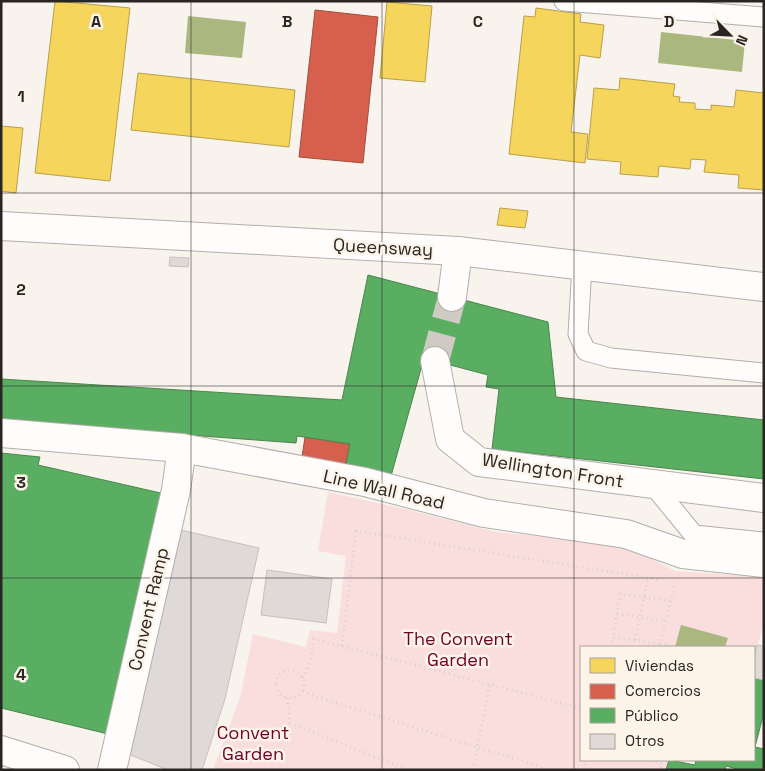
<svg xmlns="http://www.w3.org/2000/svg" width="765" height="771" viewBox="0 0 765 771" font-family="'Space Grotesk',sans-serif">
  <rect width="100%" height="100%" fill="#f8f3ed"/>
  <path fill="#fadede" d="M328,492L409,510L496,532L597,543L635,551L675,571L760,577L764,582V622L754,659V647H581V760H669L666,770H213L240,698L253,634L306,647L310,630L337,633L346,556L318,551Z"/>
  <path fill="#aab880" d="M188,16L246,22L242,58L185,53Z
    M661,32L745,41L742,72L658,63Z
    M681,625L728,638L725,647H675Z"/>
  <path fill="#f6d55c" stroke="#b8a04b" d="M55,1L130,8L110,181L35,173Z
    M387,2L432,6L425,82L380,78Z
    M536,8L581,14L580,22L604,25L600,58L580,55L571,132L588,134L585,163L509,154L524,16L535,17Z
    M138,73L295,90L289,147L131,130Z
    M620,78L675,84L673,96L680,97L679,102L695,103V109L711,110V105L734,107L736,90L764,93V190L738,188L739,175L704,172L706,160L691,159L690,169L659,166L658,177L620,174L621,162L587,159L594,88L619,90Z
    M1,126L23,128L16,193L1,191Z
    M500,208L528,211L525,228L497,225Z"/>
  <path fill="#d6604d" stroke="#a24e40" d="M315,10L378,17L363,163L299,157Z
    M305,437L350,444L346,464L302,457Z"/>
  <path fill="#5aae61" stroke="#4b854e" d="M368,275L548,322L556,397L764,420V479L492,449L499,389L486,387L488,375L424,358L391,476L346,464L350,444L297,436L296,443L1,421V379L342,400Z
    M1,453L40,457L38,465L165,494L108,734L1,708Z
    M754,678L764,680V712L755,747L764,749V770H741L726,766L725,770H666L669,760L695,765L696,760H754Z"/>
  <path fill="#dfdad7" stroke="#c5c1be" d="M170,257L189,258L188,267L169,266Z
    M181,530L259,548L225,699L202,770H168L128,754L144,676L148,677L151,666L145,664Z
    M267,570L332,579L326,623L261,615Z
    M757,645L764,646V680L754,678V659Z"/>
  <g fill="none" stroke-linecap="round" stroke-linejoin="round">
    <path stroke="#cfcac4" stroke-width="28" stroke-dasharray="28 14" stroke-linecap="butt" d="M435,361L452,297"/>
    <defs>
      <path id="service" d="M564,1L764,17
        M582,265L578,334L586,351L611,358L764,373
        M653,485L694,535L764,542"/>
      <path id="pedestrian" d="M452,297L458,251
        M435,361L450,439L479,462L764,498"/>
      <path id="minor" d="M112,770L176,490L182,448"/>
      <path id="tertiary" d="M1,433L182,448L365,482L484,513L626,534L683,554L764,563
        M1,750L65,770"/>
      <path id="primary" d="M1,226L458,251L764,287"/>
    </defs>
    <use href="#service" stroke="#b2aeaa" stroke-width="21"/>
    <use href="#pedestrian" stroke="#b2aeaa" stroke-width="30"/>
    <use href="#minor" stroke="#b2aeaa" stroke-width="30"/>
    <use href="#tertiary" stroke="#b2aeaa" stroke-width="30"/>
    <use href="#primary" stroke="#b2aeaa" stroke-width="30"/>
    <path stroke="#d4d2d0" stroke-width="3" stroke-dasharray="1 4" stroke-linecap="butt" d="M670,601L620,594L613,637L660,644L675,583H674
      M617,614L666,621
      M635,640L648,578
      M660,644H669L668,647
      M342,646L356,531L661,580
      M611,647L613,637
      M276 684a14 14 0 1 1 28 0a14 14 0 1 1-28 0Z
      M303,678L310,662L314,639L581,708
      M303,691L317,697L551,770
      M287,698L290,723L408,770
      M651,760L662,764L661,770
      M473,770L490,684
      M584,770L586,760"/>
    <use href="#service" stroke="#fefdfc" stroke-width="19"/>
    <use href="#pedestrian" stroke="#fefdfc" stroke-width="28"/>
    <use href="#minor" stroke="#fefdfc" stroke-width="28"/>
    <use href="#tertiary" stroke="#fefdfc" stroke-width="28"/>
    <use href="#primary" stroke="#fefdfc" stroke-width="28"/>
  </g>
  <path fill="none" stroke="#292522" stroke-width="1" stroke-opacity="0.55" d="M191,1V770M382,1V770M574,1V770M1,193H764M1,386H764M1,578H764"/>
  <g text-anchor="middle" dominant-baseline="central" stroke-width="5" stroke-linejoin="round" paint-order="stroke">
    <g font-size="18" fill="#292522" stroke="#fcf3e9">
      <text transform="translate(383 247) rotate(3)">Queensway</text>
      <text transform="translate(553 470) rotate(9)">Wellington Front</text>
      <text transform="translate(384 489) rotate(13)">Line Wall Road</text>
      <text transform="translate(148 609) rotate(-77)">Convent Ramp</text>
    </g>
    <g font-size="18" fill="#6e0028" stroke="#fcf3e9">
      <text x="458" y="638">The Convent<tspan x="458" dy="21">Garden</tspan></text>
      <text x="253" y="732">Convent<tspan x="253" dy="21">Garden</tspan></text>
    </g>
  </g>
  <g font-size="16" text-anchor="middle" font-weight="bold" fill="#292522" stroke="#fcf3e9" stroke-width="5" stroke-linejoin="round" paint-order="stroke">
    <text x="96" y="27">A</text>
    <text x="287" y="27">B</text>
    <text x="478" y="27">C</text>
    <text x="669" y="27">D</text>
    <text x="21" y="102">1</text>
    <text x="21" y="295">2</text>
    <text x="21" y="488">3</text>
    <text x="21" y="680">4</text>
  </g>
  <rect width="765" height="771" fill="none" stroke="#292522" stroke-width="5"/>
  <rect x="580" y="646" width="175" height="115" fill="#fcf3e9" stroke="#a8a199"/>
  <rect x="590" y="658" width="25" height="15" fill="#f6d55c" stroke="#a8a199"/>
  <text x="625" y="671" font-size="15" fill="#292522">Viviendas</text>
  <rect x="590" y="684" width="25" height="15" fill="#d6604d" stroke="#a8a199"/>
  <text x="625" y="696" font-size="15" fill="#292522">Comercios</text>
  <rect x="590" y="708" width="25" height="15" fill="#5aae61" stroke="#a8a199"/>
  <text x="625" y="721" font-size="15" fill="#292522">Público</text>
  <rect x="590" y="734" width="25" height="15" fill="#dfdad7" stroke="#a8a199"/>
  <text x="625" y="746" font-size="15" fill="#292522">Otros</text>
  <g transform="translate(730 35) rotate(114)" stroke="#fcf3e9" stroke-width="4" paint-order="stroke">
  <path d="M0-4L9 19L0 12L-9 19Z" fill="#292522"/>
  <text y="-8" font-size="14" font-weight="bold" text-anchor="middle" fill="#292522">N</text>
  </g>
</svg>
